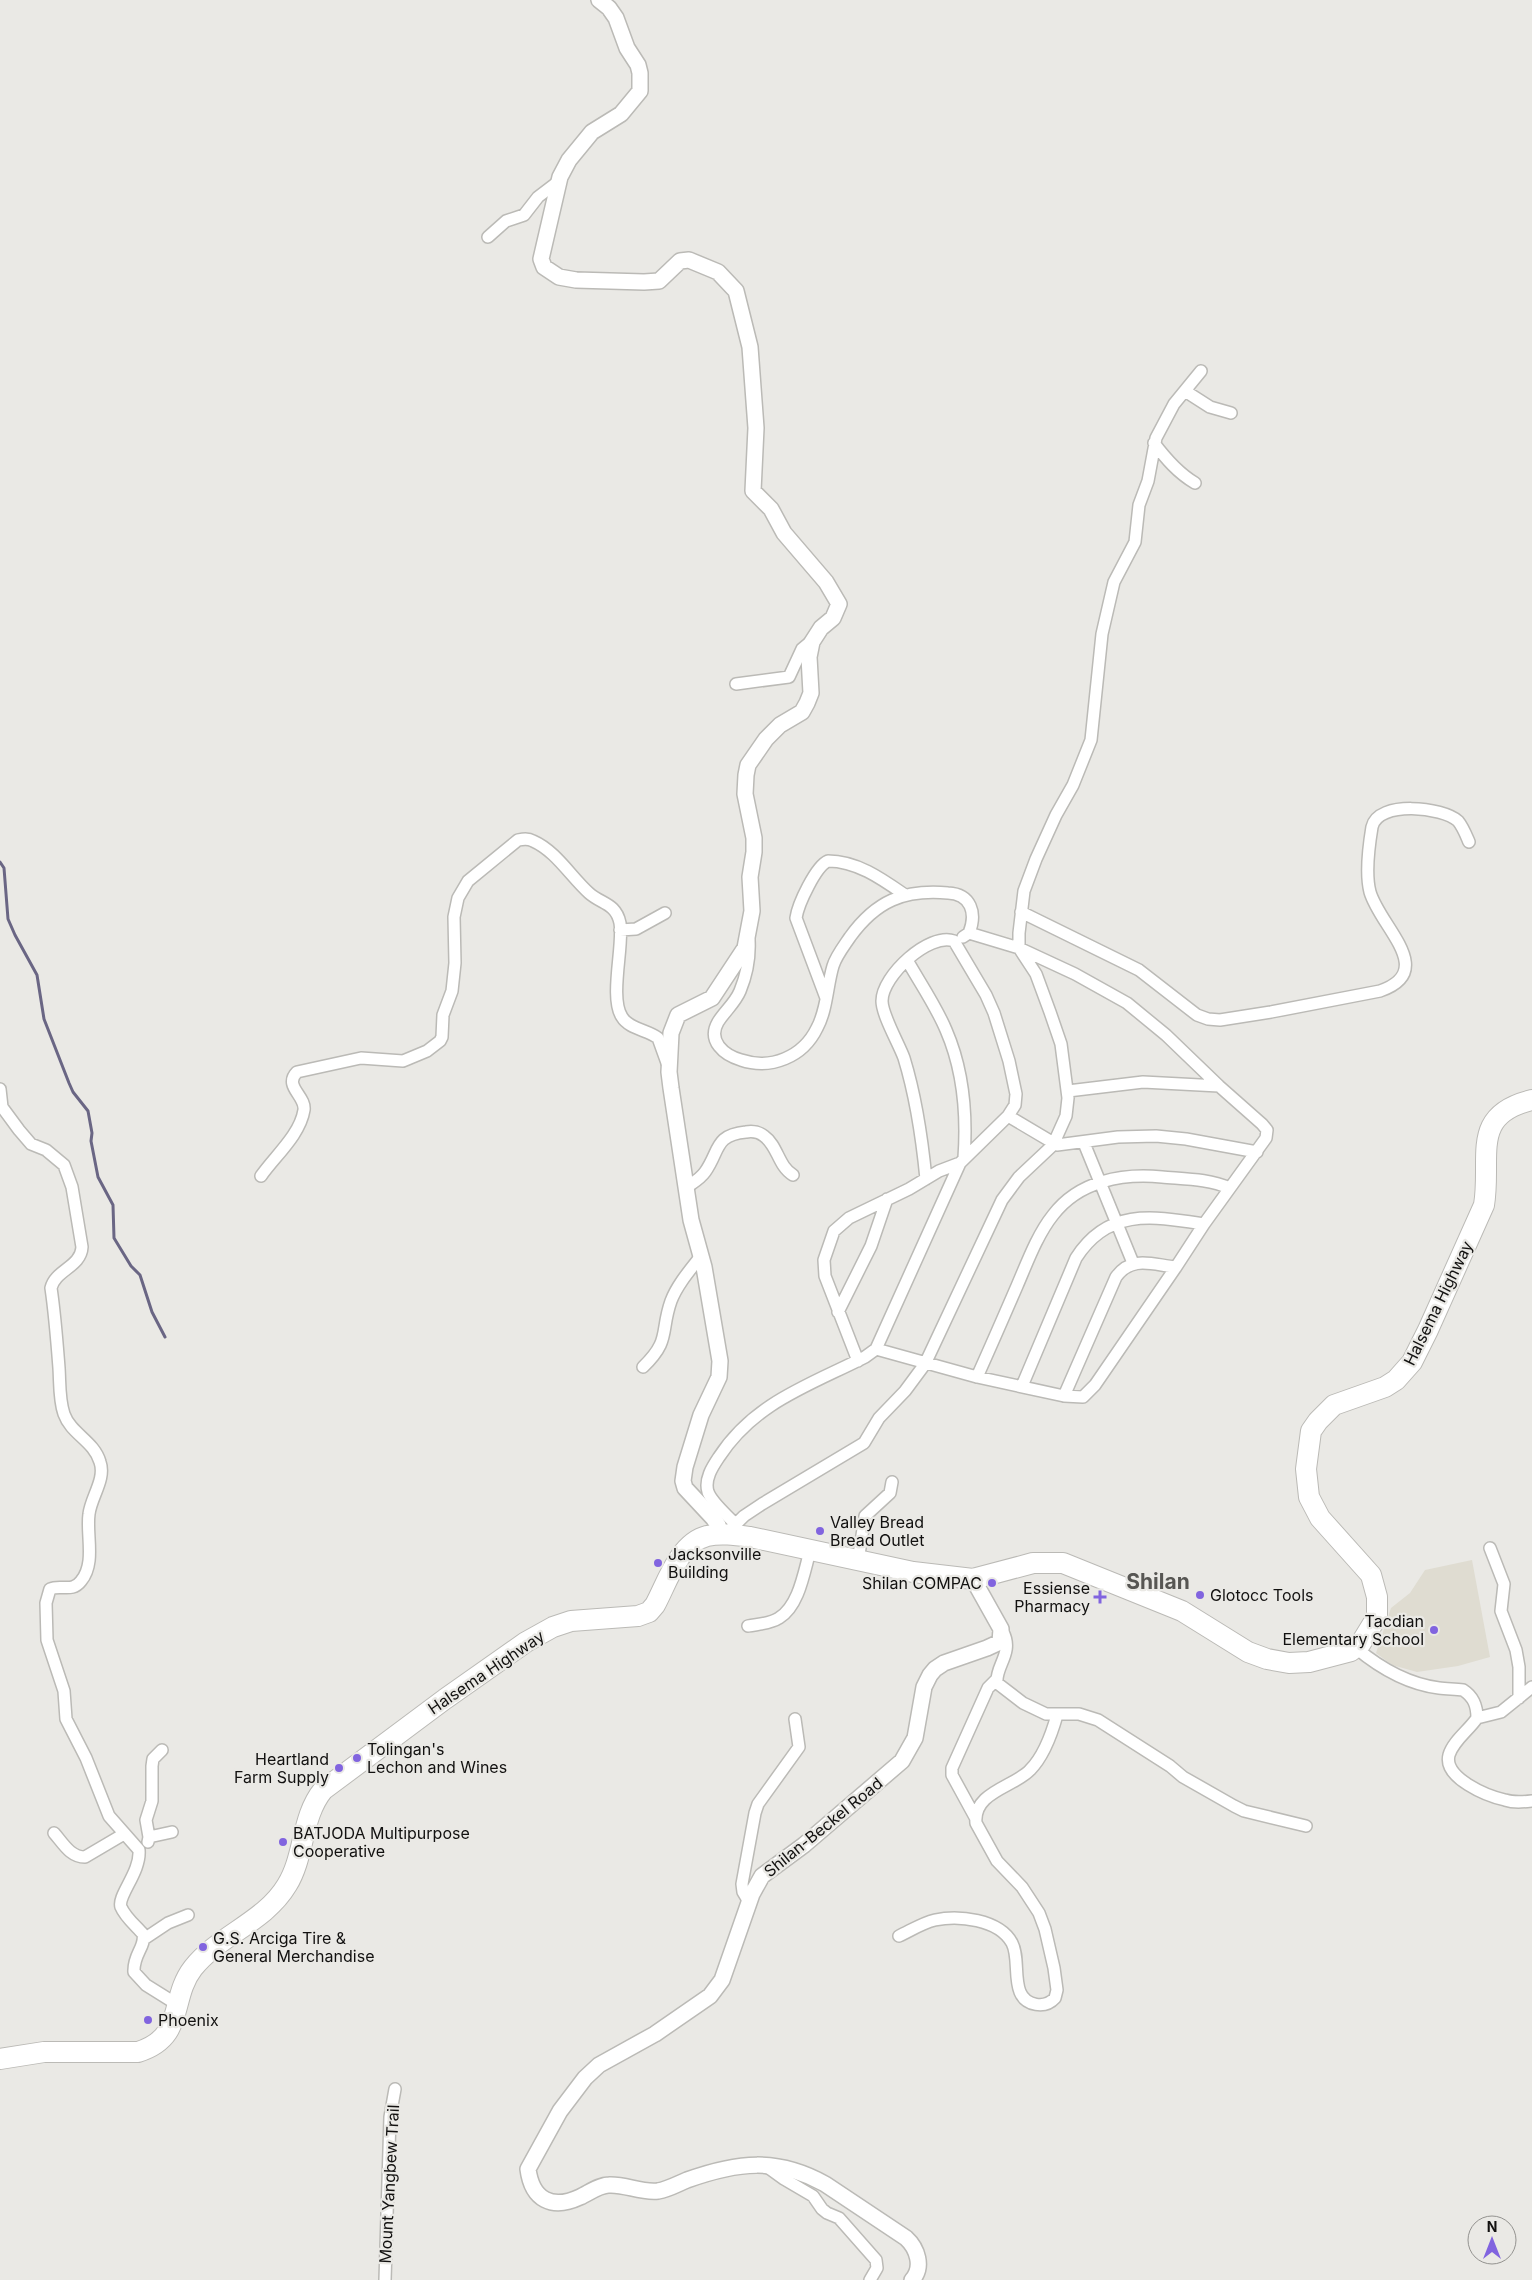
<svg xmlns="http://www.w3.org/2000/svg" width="1532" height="2280" viewBox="0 0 1532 2280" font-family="Inter,sans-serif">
  <rect width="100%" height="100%" fill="#eae9e5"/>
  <path fill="#dfdcd1" d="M1472,1560L1490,1657L1458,1666L1417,1672L1392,1665L1376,1653L1391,1608L1410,1593L1425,1570Z"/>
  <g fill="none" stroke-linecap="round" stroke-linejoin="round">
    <path stroke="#6a6684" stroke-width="3" d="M0,862L4,868L8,919L15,935L37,975L44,1019L69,1083L73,1092L88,1111L92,1133L91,1141L98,1177L113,1205L114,1238L131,1266L140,1275L152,1312L165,1337"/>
    <defs>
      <path id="street" d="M488,237L506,221L524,215L538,197L559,181
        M1185,391L1210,407L1231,413
        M1154,443C1166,459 1178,473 1195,483
        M736,684L789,677L802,649L814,639
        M1021,912L1139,970L1197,1015L1208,1019L1220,1020L1271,1012L1380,991C1438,971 1380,927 1370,892C1365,873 1369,845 1372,827C1378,800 1443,807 1458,821C1463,827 1466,835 1469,842
        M620,930L636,929L665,913
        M749,940C750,958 747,974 740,991C735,1003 725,1011 718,1022C707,1041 724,1055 741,1060C771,1070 803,1057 817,1028C827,1010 827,986 833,966C836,956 844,946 850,937C876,901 904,889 948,893C971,894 977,913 969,933L963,937
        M907,960C920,983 936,1006 946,1030C963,1069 967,1116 964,1158
        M826,998L796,918C798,904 816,866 828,861C857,861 882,879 905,895
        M0,1089L2,1107L19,1130L31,1144L46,1150L64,1165L72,1187L82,1247C81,1267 55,1270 51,1288C55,1315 57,1342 59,1368C60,1383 59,1400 64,1414C71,1434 94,1441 100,1462C106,1479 91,1497 89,1514C86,1535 96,1563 81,1581C72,1593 61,1584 50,1589L46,1603L47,1640L64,1691L66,1719L86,1758L109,1816L139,1850C141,1872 117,1896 121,1907C125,1917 136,1926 143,1934C146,1947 133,1954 134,1972L146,1985L178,2005
        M1068,1091L1143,1082L1219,1086
        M1008,1116L1057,1145L1118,1137L1156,1136L1186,1139L1257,1152
        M1084,1143L1133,1263
        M261,1176C275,1156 300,1135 304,1110C306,1096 283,1086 297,1072L361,1058L403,1061L427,1051L440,1041L442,1037L443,1015L452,991L455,963L454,917L458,898L468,881L518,840C523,839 528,838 533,841C556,851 571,877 589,893C601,904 616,903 620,923C624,945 609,998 622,1017C629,1029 648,1030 658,1038L667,1063
        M687,1187C694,1182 700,1179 705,1172C720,1151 714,1135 746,1132C752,1131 759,1132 764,1136C778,1146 778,1166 793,1175
        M838,1312L871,1246L887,1199
        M876,1349L977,1377L1064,1396L1083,1397L1095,1385L1176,1267L1204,1224L1266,1138L1267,1130L1262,1124L1219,1086L1166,1035L1127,1003L1075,974L1019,948L969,933
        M858,1361L825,1276L824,1260L834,1231L849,1218L909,1189L939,1171L960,1163
        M643,1367C671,1340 660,1332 671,1301C677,1285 690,1270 701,1256
        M977,1377C991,1346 1004,1316 1017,1286C1027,1263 1037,1235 1053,1215C1079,1181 1122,1173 1162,1177C1184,1179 1210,1179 1229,1188
        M1022,1386L1076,1258C1108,1208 1152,1216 1204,1224
        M1064,1396L1116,1277C1132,1255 1153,1265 1176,1267
        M735,1524C727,1515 712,1503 708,1492C704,1479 713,1466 719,1457C755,1402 810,1385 865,1357L876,1349L960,1163L1008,1116L1015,1105L1016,1094L1009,1061L994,1013L986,995L954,941C929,932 882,976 882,1001C882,1015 899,1044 904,1058C916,1097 922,1138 926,1179
        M726,1534L744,1516L762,1504L864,1443L879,1418L905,1391L925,1364L1002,1200L1019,1177L1053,1145L1066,1116L1068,1098L1061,1044L1050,1012L1036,974L1019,948V933L1024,891L1036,859L1056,815L1073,785L1091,740L1102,634L1114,582L1135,542L1139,505L1148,481L1156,438L1174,404L1201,371
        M1490,1548L1504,1584L1501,1611L1516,1650L1519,1667V1698
        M858,1561L865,1516L890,1493L892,1482
        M748,1626C758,1624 770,1624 779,1618C799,1606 804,1572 810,1551
        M1003,1632C1014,1653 995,1666 997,1683L1023,1703L1046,1714H1079L1098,1720L1170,1766L1183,1777L1234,1806L1244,1811L1306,1826
        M1356,1648C1380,1668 1407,1684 1439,1688C1447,1689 1455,1689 1463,1690C1474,1697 1477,1706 1477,1718C1469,1730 1453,1741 1449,1755C1443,1778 1487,1796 1505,1800C1514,1803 1523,1802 1532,1801
        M1477,1718L1501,1712L1532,1687
        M975,1817L952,1775V1768L988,1688L996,1680
        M54,1833C63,1843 70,1857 85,1857L124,1834
        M149,1837L146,1820L152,1801V1766L153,1759L162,1750
        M148,1842L149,1837L172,1832
        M749,1902L743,1892L742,1884L755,1813L758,1804L799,1747L795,1719
        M899,1936C910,1931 922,1923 935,1920C958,1915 999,1919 1012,1943C1019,1956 1014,1977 1020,1992C1026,2006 1045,2009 1055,1998L1057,1990L1054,1968L1045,1929L1039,1913L1022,1887L997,1861L976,1823C973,1792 1014,1787 1030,1770C1044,1756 1052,1733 1057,1715
        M144,1939L168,1923L188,1915
        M766,2166L784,2179L813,2196L822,2209L827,2213L839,2218L876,2260L877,2268L870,2280
        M385,2280L390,2117L395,2089"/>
      <path id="secondary" d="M599,0L609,8L616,18L627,48L638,65L640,73V91L621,114L592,132L569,160L560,177L541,259L544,267L559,277L576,280L644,282L659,281L680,261L689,260L718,272L736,291L750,347L756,428L753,491L771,509L784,533L826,582L839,604L833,618L821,628L812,642L809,657L811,693L807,703L802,712L780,725L766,739L748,765L746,775L745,794L754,838V852L750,877L752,911L745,948L712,998L678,1015L671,1033L669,1072L671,1088L691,1220L704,1267L720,1361L719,1377L701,1415L685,1467L683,1481L685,1488L713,1518L718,1525L721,1535
        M912,2280C924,2267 917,2248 906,2238L825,2184C777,2157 737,2162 687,2180C677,2184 669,2189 658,2191C641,2193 625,2184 609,2185C599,2185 589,2193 580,2197C552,2210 532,2200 528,2169L560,2111L585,2078L599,2065L655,2034L710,1996L722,1980L752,1894L762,1876L804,1845L902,1761L915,1738L924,1687L930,1675L935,1669L944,1663L987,1648L1000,1642L1001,1629L973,1579"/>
      <path id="highway" d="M0,2059L44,2052H138C186,2037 169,1999 193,1968C219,1935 265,1922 287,1885C305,1856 301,1817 323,1790L445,1699L526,1642L553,1627L571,1621L638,1616L649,1612L655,1605C667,1583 679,1543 707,1536C721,1533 735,1535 750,1537L913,1572L973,1579L1033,1563H1063L1182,1611L1248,1652L1267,1659L1289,1663L1309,1662L1351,1651L1361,1643L1372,1625L1377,1617V1597L1371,1575L1320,1518L1309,1497L1306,1469L1311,1431L1318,1421L1334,1405L1385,1387L1396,1380L1412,1362L1428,1330L1484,1205C1492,1157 1469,1115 1532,1100"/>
    </defs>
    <use href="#street" stroke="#bbbab6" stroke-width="14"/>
    <use href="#secondary" stroke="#bbbab6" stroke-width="18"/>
    <use href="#highway" stroke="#bbbab6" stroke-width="22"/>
    <use href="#street" stroke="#fff" stroke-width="11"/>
    <use href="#secondary" stroke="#fff" stroke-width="15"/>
    <use href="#highway" stroke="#fff" stroke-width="20"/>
  </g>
  <g fill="#8164df" stroke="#eae9e5" stroke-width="2">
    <circle cx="820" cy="1531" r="5"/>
    <circle cx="658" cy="1563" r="5"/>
    <circle cx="992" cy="1583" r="5"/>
    <circle cx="1200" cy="1595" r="5"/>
    <path d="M1097.5 1589.5h5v5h5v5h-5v5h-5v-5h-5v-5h5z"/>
    <circle cx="1434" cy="1630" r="5"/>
    <circle cx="357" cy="1758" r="5"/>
    <circle cx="339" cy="1768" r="5"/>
    <circle cx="283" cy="1842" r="5"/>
    <circle cx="203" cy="1947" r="5"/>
    <circle cx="148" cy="2020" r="5"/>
  </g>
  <g text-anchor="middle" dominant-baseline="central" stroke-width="4.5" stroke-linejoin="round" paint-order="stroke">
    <g font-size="16" fill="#121110" stroke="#eae9e5">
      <text transform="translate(1438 1303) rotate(-64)">Halsema Highway</text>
      <text transform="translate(486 1672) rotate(-34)">Halsema Highway</text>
      <text transform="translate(823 1827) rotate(-39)">Shilan-Beckel Road</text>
      <text transform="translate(389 2184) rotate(-87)">Mount Yangbew Trail</text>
    </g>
    <g font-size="16" fill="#121110" stroke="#eae9e5" text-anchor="start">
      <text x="830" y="1522">Valley Bread<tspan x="830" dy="18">Bread Outlet</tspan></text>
      <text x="668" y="1554">Jacksonville<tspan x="668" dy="18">Building</tspan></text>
      <text x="982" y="1583" text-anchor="end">Shilan COMPAC</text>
      <text x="1090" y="1588" text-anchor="end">Essiense<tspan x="1090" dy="18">Pharmacy</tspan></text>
      <text x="1210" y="1595">Glotocc Tools</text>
      <text x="1424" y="1621" text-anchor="end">Tacdian<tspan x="1424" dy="18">Elementary School</tspan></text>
      <text x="367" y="1749">Tolingan's<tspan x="367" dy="18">Lechon and Wines</tspan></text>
      <text x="329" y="1759" text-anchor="end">Heartland<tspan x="329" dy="18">Farm Supply</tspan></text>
      <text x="293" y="1833">BATJODA Multipurpose<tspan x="293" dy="18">Cooperative</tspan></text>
      <text x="213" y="1938">G.S. Arciga Tire &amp;<tspan x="213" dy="18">General Merchandise</tspan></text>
      <text x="158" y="2020">Phoenix</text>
    </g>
    <g font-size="21" font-weight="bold" fill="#575653" stroke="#eae9e5">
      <text x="1158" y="1581">Shilan</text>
    </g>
  </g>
  <g transform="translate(1492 2240)"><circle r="24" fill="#eae9e5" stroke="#949390"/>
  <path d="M0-4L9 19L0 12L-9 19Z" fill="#8164df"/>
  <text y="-8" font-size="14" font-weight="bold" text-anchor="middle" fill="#121110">N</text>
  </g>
</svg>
